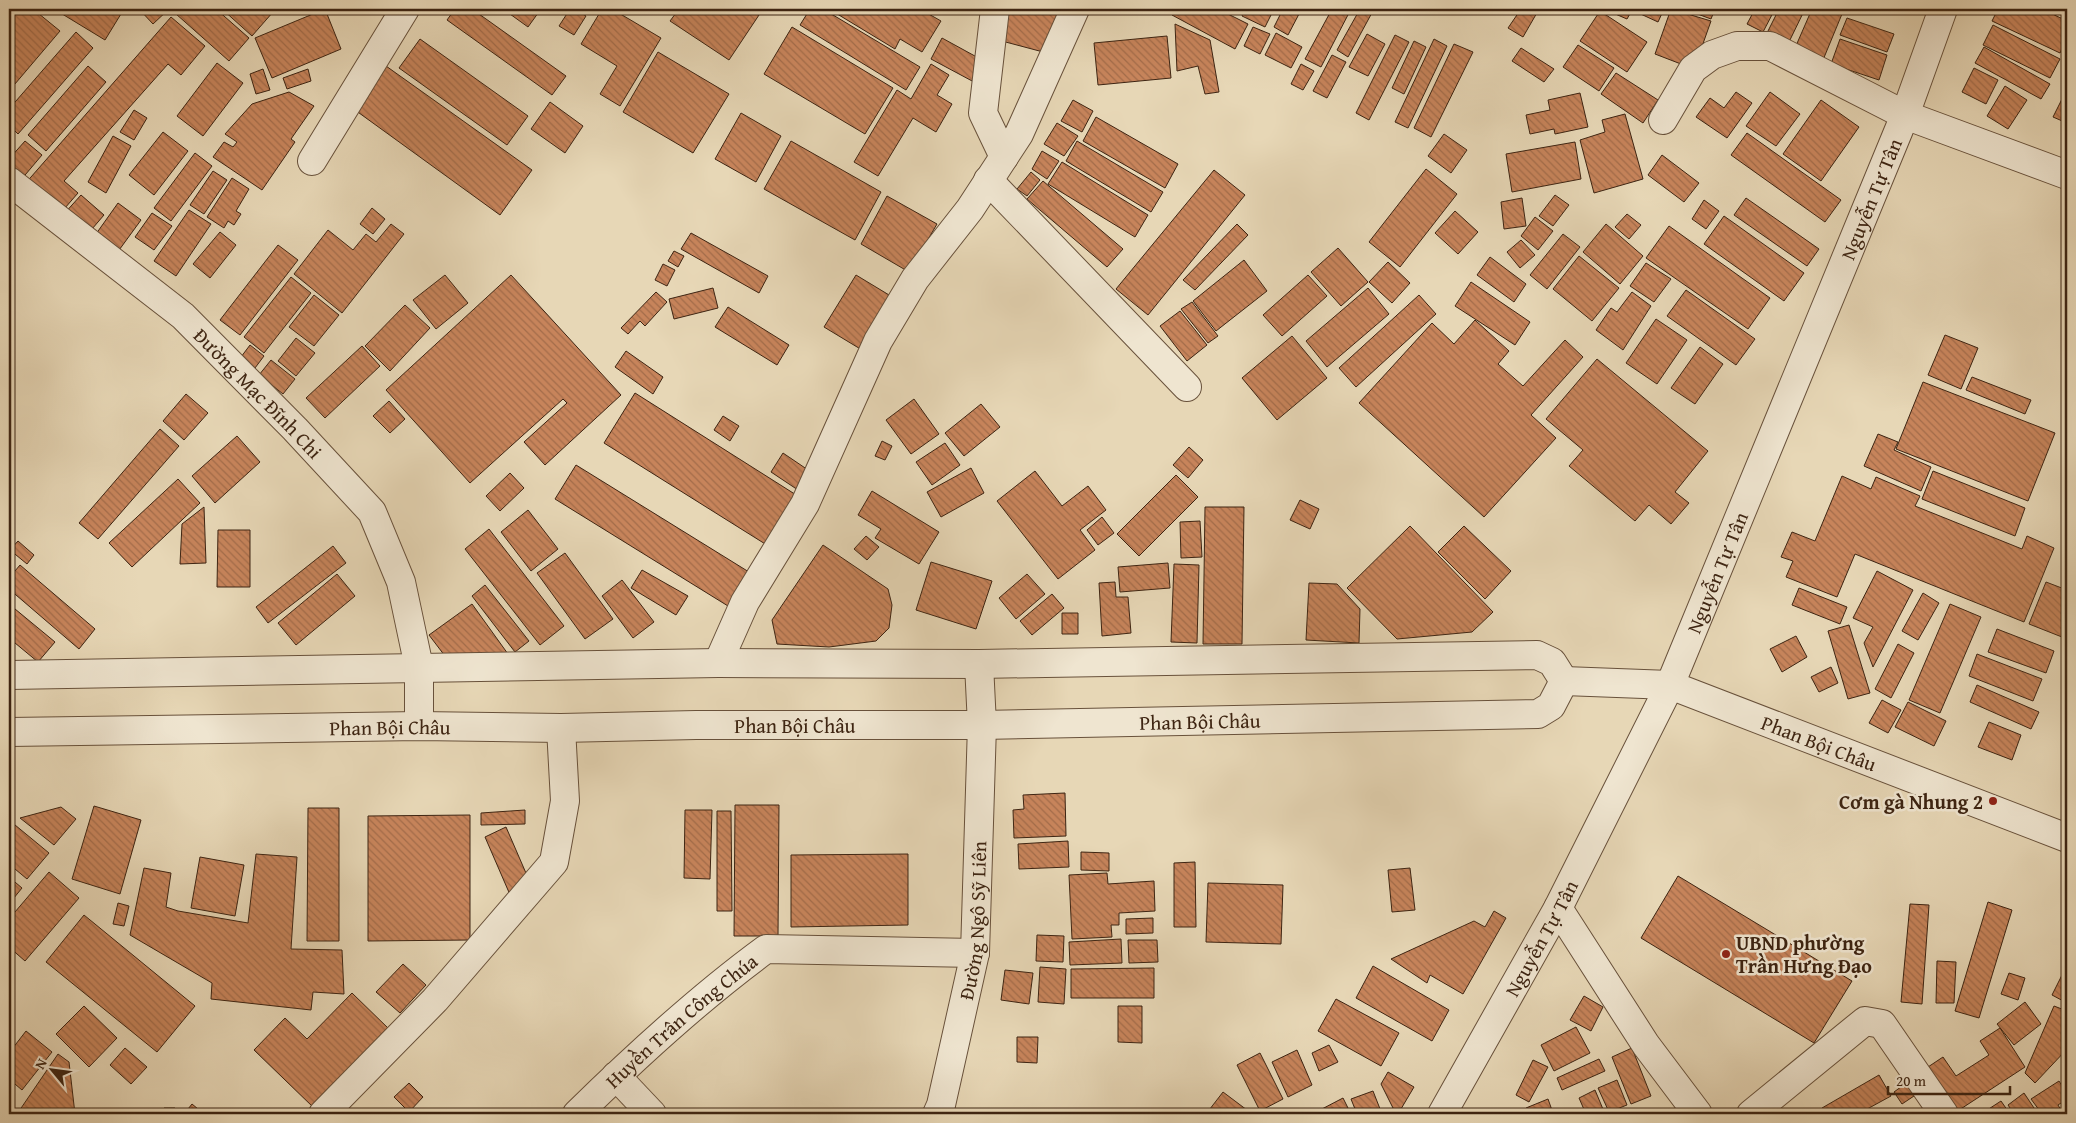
<svg xmlns="http://www.w3.org/2000/svg" width="2076" height="1123" viewBox="0 0 2076 1123" font-family="'Gentium Book Plus',serif">
  <defs>
    <pattern id="building-back-hatch" width="6" height="6" patternUnits="userSpaceOnUse" patternTransform="scale(1.25)"><rect width="6" height="6" fill="#c7845b"/><path d="M-1 5l2 2M0 0l6 6M5-1l2 2" fill="none" stroke="#a36c4a"/></pattern>
  </defs>
  <rect width="100%" height="100%" fill="#e7d7b6"/>
  <filter id="stains"><feTurbulence type="fractalNoise" baseFrequency=".004" numOctaves="4"/><feColorMatrix values="0 0 0 0 .2 0 0 0 0 .09 0 0 0 0 .02 0 0 0 .5 -.17"/></filter>
  <radialGradient id="worn" r=".72"><stop offset=".6" stop-color="#630" stop-opacity="0"/><stop offset="1" stop-color="#630" stop-opacity=".3"/></radialGradient>
  <path fill="url(#building-back-hatch)" stroke="#3d2412" d="M10,9H33L60,31L9,91Z
    M54,9H124L105,40Z
    M139,9H169L153,24Z
    M180,9H216L249,38L229,61L176,14Z
    M222,9H269L273,12L252,36Z
    M325,9L341,49L272,78L255,38Z
    M455,9H472L566,76L552,95L447,20Z
    M503,9H541L528,27Z
    M570,9H574L586,16L574,35L559,26Z
    M602,9H612L661,38L620,106L600,94L617,66L581,44Z
    M679,9H750L759,15L729,60L670,21Z
    M810,9H823L920,67L906,90L800,25Z
    M829,9H920L941,21L922,52L900,39L895,49Z
    M1007,9H1060L1047,53L998,40Z
    M1176,9H1218L1248,24L1235,49L1172,15Z
    M1245,9H1274L1265,27L1242,16Z
    M1283,9L1299,14L1288,35L1274,27Z
    M1332,9H1351L1321,67L1305,59Z
    M1360,9H1374L1348,57L1337,50Z
    M1521,9H1535L1538,11L1523,37L1508,28Z
    M1615,9H1664L1658,22L1632,10L1627,19L1613,13Z
    M1671,9L1711,21L1694,69L1655,54Z
    M1684,9H1715L1711,19Z
    M1755,9H1775L1763,32L1747,24Z
    M1779,9H1805L1788,44L1767,33Z
    M1812,9H1828L1842,14L1823,60L1795,48Z
    M1998,9H2042L2067,21V39L2060,53L1992,21Z
    M1600,11L1647,42L1627,72L1580,41Z
    M171,17L205,46L181,75L168,64L64,181L78,193L58,216L24,185Z
    M1847,18L1894,34L1887,52L1840,35Z
    M1175,24L1210,40L1219,92L1205,94L1198,66L1177,71Z
    M1993,25L2060,59L2050,78L1983,45Z
    M792,27L893,88L865,134L764,74Z
    M1253,27L1270,34L1260,54L1244,46Z
    M76,32L93,48L18,134L9,125V109Z
    M1276,33L1302,47L1291,68L1265,55Z
    M1367,34L1385,44L1368,76L1349,67Z
    M1395,35L1409,42L1369,120L1356,113Z
    M1167,36L1171,78L1098,85L1094,43Z
    M942,38L984,61L974,82L931,59Z
    M420,39L528,116L507,145L399,68Z
    M1434,39L1447,46L1408,128L1395,122Z
    M1840,39L1887,55L1879,80L1831,64Z
    M1414,41L1426,47L1404,94L1392,88Z
    M1454,44L1473,52L1431,137L1414,128Z
    M1578,45L1614,68L1599,91L1563,67Z
    M1984,47L2050,84L2041,99L1975,63Z
    M1521,48L1554,69L1544,82L1512,61Z
    M658,52L729,94L693,153L623,112Z
    M1332,55L1346,62L1327,98L1313,91Z
    M217,63L243,83L203,136L177,116Z
    M931,64L949,75L937,95L952,104L936,132L913,118L878,176L854,162L897,90L911,99Z
    M1301,64L1314,71L1303,90L1291,84Z
    M88,66L106,82L46,151L28,135Z
    M386,66L532,170L500,215L355,110Z
    M1974,68L1998,80L1986,104L1962,92Z
    M263,69L270,90L256,94L250,74Z
    M308,69L311,81L287,89L283,78Z
    M1616,73L1658,100L1643,123L1601,94Z
    M2005,86L2027,100L2008,129L1987,116Z
    M289,92L314,106L291,139L295,142L262,190L213,157L224,142L233,147L237,142L225,134L252,104Z
    M1736,92L1752,103L1727,138L1696,117L1710,98L1724,108Z
    M1770,92L1800,114L1776,146L1746,126Z
    M1580,93L1588,127L1555,134L1554,129L1530,134L1526,115L1550,110L1548,100Z
    M2064,95L2067,96V123L2053,117Z
    M1073,100L1093,111L1082,132L1061,121Z
    M1821,100L1859,127L1821,181L1783,154Z
    M550,102L583,126L565,153L531,129Z
    M134,110L147,118L134,140L120,132Z
    M741,113L781,136L756,182L715,159Z
    M1625,114L1643,179L1594,193L1580,140L1605,132L1602,120Z
    M1096,117L1178,164L1165,188L1083,141Z
    M1057,123L1078,136L1064,156L1044,144Z
    M163,132L188,151L154,195L129,175Z
    M1747,133L1841,200L1825,222L1731,155Z
    M1444,134L1467,150L1451,173L1428,156Z
    M113,136L131,146L106,193L88,182Z
    M25,141L42,155L20,181L9,171V159Z
    M791,141L881,192L855,240L764,189Z
    M1077,141L1163,192L1151,212L1066,161Z
    M1575,142L1581,179L1512,192L1506,154Z
    M1042,151L1059,161L1047,179L1032,169Z
    M195,153L212,166L171,221L154,208Z
    M1662,155L1699,183L1684,202L1648,175Z
    M1062,162L1148,215L1135,237L1048,184Z
    M1426,169L1457,194L1400,267L1369,242Z
    M1214,170L1245,195L1148,315L1116,289Z
    M213,171L227,180L204,214L190,205Z
    M1031,172L1040,180L1027,196L1017,189Z
    M232,178L249,189L236,211L241,214L234,225L228,221L224,228L207,217Z
    M1043,181L1123,249L1107,267L1027,199Z
    M81,195L104,215L86,236L63,215Z
    M1555,195L1569,205L1553,226L1539,216Z
    M887,196L937,224L909,272L861,244Z
    M1522,198L1526,226L1504,229L1501,202Z
    M1746,198L1819,249L1807,266L1734,215Z
    M1704,200L1719,211L1706,229L1692,219Z
    M118,203L141,220L114,257L91,241Z
    M372,208L385,219L373,234L360,224Z
    M189,210L211,224L176,276L154,261Z
    M1455,211L1478,232L1458,254L1435,233Z
    M152,213L172,226L154,250L135,237Z
    M1627,214L1641,225L1629,239L1615,227Z
    M1724,216L1804,273L1784,301L1704,244Z
    M1535,217L1553,231L1538,250L1521,236Z
    M391,224L404,234L342,313L294,274L328,230L353,250L366,234L376,242Z
    M1237,224L1248,235L1195,290L1183,280Z
    M1606,224L1643,256L1620,284L1583,252Z
    M1669,226L1770,298L1748,329L1646,258Z
    M220,232L236,245L210,278L193,264Z
    M691,233L768,276L759,293L681,249Z
    M1563,234L1580,247L1547,289L1530,275Z
    M1521,240L1535,255L1520,268L1507,252Z
    M278,245L298,260L240,335L220,320Z
    M1338,248L1368,282L1341,306L1311,272Z
    M674,251L684,256L678,267L668,261Z
    M1579,256L1619,288L1592,321L1553,289Z
    M1490,257L1526,284L1514,302L1477,275Z
    M1244,260L1267,291L1216,331L1193,301Z
    M1388,262L1410,283L1392,303L1369,282Z
    M1646,263L1671,279L1654,302L1630,286Z
    M663,264L675,270L667,286L655,280Z
    M445,275L468,303L436,329L413,300Z
    M511,275L621,395L545,465L524,442L567,403L563,399L470,483L386,390Z
    M856,275L899,301L867,353L824,327Z
    M1308,275L1327,296L1282,336L1263,315Z
    M291,277L311,293L264,353L244,337Z
    M1471,282L1530,322L1515,345L1455,306Z
    M713,288L718,308L674,319L669,299Z
    M1368,288L1389,314L1327,367L1306,341Z
    M1686,290L1755,339L1736,365L1667,316Z
    M656,292L667,302L645,326L640,321L628,334L621,328Z
    M1632,292L1651,306L1623,350L1596,330L1611,308L1617,312Z
    M314,295L339,315L314,346L289,327Z
    M1419,295L1436,314L1356,387L1339,368Z
    M1192,302L1218,336L1208,343L1181,309Z
    M405,305L430,328L390,371L365,346Z
    M728,307L789,345L777,365L715,327Z
    M1180,311L1207,345L1187,361L1160,326Z
    M1656,319L1687,340L1657,384L1626,363Z
    M1475,320L1509,351L1498,364L1523,386L1565,340L1583,357L1531,415L1556,438L1484,517L1359,403L1432,323L1454,344Z
    M1945,335L1978,348L1961,389L1928,375Z
    M1292,336L1327,378L1277,420L1242,378Z
    M296,338L315,353L296,376L278,361Z
    M250,345L264,356L252,372L238,361Z
    M362,346L380,366L325,418L306,398Z
    M1700,347L1723,364L1695,404L1671,388Z
    M626,351L663,377L653,394L615,367Z
    M1597,359L1708,451L1675,492L1689,503L1671,524L1649,505L1635,521L1569,466L1583,450L1546,419Z
    M271,360L295,379L283,394L259,375Z
    M1972,377L2031,400L2025,414L1966,390Z
    M1923,382L2055,433L2028,501L1896,449Z
    M635,393L801,498L770,547L604,443Z
    M186,394L208,413L184,440L163,421Z
    M914,399L939,434L911,454L886,420Z
    M389,401L405,419L390,433L373,416Z
    M981,404L1000,427L964,456L945,433Z
    M723,416L739,426L730,441L714,430Z
    M160,429L179,446L98,539L79,523Z
    M1878,434L1898,442L1894,450L1931,467L1921,491L1864,466Z
    M237,436L260,462L215,503L192,476Z
    M882,441L892,446L885,460L875,456Z
    M945,443L960,465L932,485L916,462Z
    M1189,447L1203,460L1188,478L1173,465Z
    M783,453L814,474L801,492L771,472Z
    M576,465L749,572L728,606L555,499Z
    M971,468L984,493L941,517L927,492Z
    M1035,471L1062,506L1088,486L1106,510L1080,530L1095,550L1058,579L997,501Z
    M1933,471L2025,508L2015,536L1922,499Z
    M510,473L524,488L500,511L486,496Z
    M1176,475L1198,497L1139,556L1117,534Z
    M1842,476L1871,489L1876,477L1920,496L1915,506L2022,549L2027,536L2054,548L2024,622L1855,554L1837,597L1786,577L1793,561L1781,557L1792,532L1815,541Z
    M178,479L200,503L132,567L109,543Z
    M872,491L939,532L919,564L875,538L881,529L858,515Z
    M1300,500L1319,509L1310,529L1290,520Z
    M204,507L206,563L180,564L182,524Z
    M1205,507H1244L1242,644H1203Z
    M528,510L558,549L531,571L501,532Z
    M1102,517L1114,533L1098,545L1087,530Z
    M1200,521L1202,557L1181,558L1180,522Z
    M1410,526L1493,612L1472,632L1397,639L1347,588Z
    M1464,526L1511,571L1485,599L1438,552Z
    M489,529L564,626L540,645L465,549Z
    M218,530H250V587H217Z
    M866,536L879,547L867,560L854,549Z
    M18,541L34,555L27,564L10,550Z
    M823,545L888,589L892,605L889,628L876,641L829,647L777,644L772,620Z
    M333,546L346,563L268,623L256,607Z
    M565,553L613,619L585,639L537,573Z
    M931,562L992,581L976,629L916,610Z
    M1168,563L1170,588L1120,592L1118,567Z
    M1174,564L1199,565L1197,643L1171,642Z
    M20,565L95,629L79,649L9,589V578Z
    M642,570L688,596L676,615L631,588Z
    M1877,571L1913,590L1873,667L1864,643L1873,627L1853,618Z
    M337,574L355,596L296,645L278,623Z
    M1027,574L1045,594L1016,619L999,598Z
    M622,580L654,622L633,638L602,596Z
    M1115,582L1116,597H1128L1131,633L1102,636L1099,583Z
    M2046,582L2067,590V639L2029,624Z
    M1309,583L1337,584L1360,609L1359,643L1306,640Z
    M485,585L529,641L515,652L472,596Z
    M1799,588L1847,607L1840,624L1792,605Z
    M1923,593L1939,603L1918,640L1902,631Z
    M1052,594L1064,608L1032,635L1020,621Z
    M9,604L55,642L38,662L9,638Z
    M472,604L508,654L448,660L429,635Z
    M1950,604L1981,617L1940,713L1909,700Z
    M1062,613H1078V634H1062Z
    M1849,625L1870,693L1848,699L1828,631Z
    M1997,629L2054,651L2046,673L1988,652Z
    M1796,636L1807,657L1782,672L1770,649Z
    M1898,644L1914,653L1891,698L1875,689Z
    M1977,654L2042,679L2033,701L1969,676Z
    M1831,667L1838,683L1819,692L1811,677Z
    M1977,685L2039,712L2031,729L1970,702Z
    M1882,700L1901,710L1888,733L1869,723Z
    M1908,702L1946,721L1934,746L1895,727Z
    M1989,722L2021,735L2012,760L1978,747Z
    M1065,793L1066,836L1014,838L1013,810L1024,809L1023,795Z
    M735,805H779L778,936H734Z
    M94,806L141,820L120,894L72,879Z
    M61,807L76,819L54,845L20,818Z
    M308,808H339V941H307Z
    M525,810V824L481,825V813Z
    M685,810H712L710,879L684,878Z
    M717,811H731L732,911H717Z
    M470,815V940L368,941V816Z
    M9,820L49,853L27,879L9,864Z
    M506,827L532,887L511,897L485,837Z
    M1068,841L1069,867L1019,869L1018,844Z
    M1081,852L1109,853V871L1081,870Z
    M256,854L297,857L291,949L342,950L344,994L313,992L311,1010L211,999L212,983L130,935L144,868L171,873L166,907L178,911L248,923Z
    M908,854V925L791,927V855Z
    M200,857L244,865L235,916L191,908Z
    M1195,862L1196,927H1174V863Z
    M1410,868L1415,910L1392,912L1388,870Z
    M49,872L79,898L25,961L9,947V919Z
    M1107,873L1108,884L1154,881L1155,911L1119,913V925H1111L1112,937L1072,939L1069,875Z
    M1678,876L1852,981L1814,1043L1641,938Z
    M9,877L22,888L9,904Z
    M1208,883L1283,885L1281,944L1206,942Z
    M1988,902L2012,910L1979,1018L1955,1011Z
    M118,903L129,906L124,926L113,924Z
    M1910,904L1929,905L1922,1004L1901,1002Z
    M1494,911L1506,918L1463,994L1430,975L1427,983L1391,959L1474,921L1485,927Z
    M84,915L195,1006L157,1052L46,962Z
    M1153,918V933L1126,934V919Z
    M1037,935L1064,936L1063,962L1036,961Z
    M1121,939L1122,963L1070,965L1069,942Z
    M1128,940H1157L1158,962L1129,963Z
    M1937,961L1956,962L1954,1003H1936Z
    M403,964L426,985L400,1013L376,992Z
    M2067,965V1003L2052,995Z
    M1373,966L1449,1010L1432,1041L1356,998Z
    M1040,967L1066,969L1064,1004L1038,1002Z
    M1154,968V998H1071V969Z
    M1005,970L1033,973L1029,1004L1001,1000Z
    M2009,973L2025,978L2018,1000L2001,994Z
    M352,993L389,1029L314,1108L254,1050L285,1018L307,1039Z
    M1584,996L1603,1007L1591,1031L1570,1020Z
    M1336,999L1399,1033L1381,1066L1318,1031Z
    M2025,1002L2041,1024L2014,1045L1997,1024Z
    M84,1006L117,1038L89,1067L56,1034Z
    M1118,1006H1142V1043L1118,1042Z
    M2054,1006L2067,1011V1049L2035,1083L2025,1073Z
    M1576,1027L1590,1053L1554,1071L1541,1045Z
    M2000,1028L2025,1067L1953,1114L1922,1071L1943,1057L1956,1076L1989,1055L1980,1041Z
    M26,1031L52,1052L22,1090L9,1079V1053Z
    M1017,1037H1038L1037,1063L1017,1062Z
    M1329,1045L1338,1062L1319,1071L1312,1053Z
    M125,1048L147,1067L131,1084L110,1065Z
    M1632,1048L1651,1096L1631,1104L1612,1057Z
    M1297,1050L1312,1085L1288,1097L1272,1062Z
    M1260,1053L1283,1099L1260,1111L1237,1065Z
    M58,1054L69,1062L75,1114H17Z
    M1599,1059L1605,1071L1562,1090L1557,1078Z
    M1533,1060L1548,1067L1529,1102L1516,1095Z
    M1388,1072L1414,1087L1398,1114H1396L1381,1084Z
    M1879,1075L1891,1096L1858,1114H1826L1822,1108Z
    M1617,1080L1627,1105L1609,1112L1598,1088Z
    M1909,1081L1917,1094L1902,1104L1894,1092Z
    M2059,1081L2064,1089L2067,1087V1099L2058,1105L2061,1110L2054,1114H2042L2031,1099Z
    M409,1083L423,1097L409,1112L394,1097Z
    M1595,1090L1605,1114H1586L1579,1098Z
    M1373,1091L1382,1114H1357L1351,1099Z
    M1223,1092L1251,1113L1250,1114H1206Z
    M2024,1093L2038,1114H2014L2008,1105Z
    M1343,1098L1351,1114H1322L1320,1110Z
    M1548,1099L1553,1113L1528,1114L1526,1108Z
    M2001,1101L2010,1114H1981Z
    M192,1104L204,1114H184Z
    M164,1108H175L174,1114H164Z"/>
  <g fill="none" stroke-linecap="round" stroke-linejoin="round">
    <defs>
      <g id="minor">
        <path d="M995,9L983,113L1004,157"/>
        <path d="M1663,120L1693,69L1712,55L1737,46H1770L1905,115L2067,175"/>
        <path d="M312,161L405,9"/>
        <path d="M988,180L1187,387"/>
        <path id="s1" d="M9,181L183,316L295,429L372,512L401,582L419,667"/>
        <path d="M718,663L745,602L805,504L878,341L915,279L970,209L1019,134L1075,9"/>
        <path d="M1558,908L1646,1045L1698,1114"/>
        <path d="M616,1076L652,1114"/>
        <path d="M323,1114L435,1000L554,862L565,801L561,728"/>
        <path id="s2" d="M577,1114C636,1056 699,998 766,949L975,953"/>
        <path d="M1751,1114L1865,1021L1882,1024L1944,1114"/>
      </g>
      <g id="tertiary">
        <path d="M419,667V726"/>
        <path d="M9,675L718,663L979,664L1537,655L1552,662L1564,681"/>
        <path id="s3" d="M1564,681L1670,685L2067,838"/>
        <path id="s4" d="M9,732L419,726L561,728L696,725H982L1538,714L1551,706L1564,681"/>
        <path id="s5" d="M937,1114L941,1105L975,953L982,725L979,664"/>
        <path id="s6" d="M1442,1114L1558,908L1670,685L1905,115L1943,9"/>
      </g>
    </defs>
    <use href="#minor" stroke="#68513b" stroke-width="30"/>
    <use href="#tertiary" stroke="#68513b" stroke-width="30"/>
    <use href="#minor" stroke="#efe5d0" stroke-width="28"/>
    <use href="#tertiary" stroke="#efe5d0" stroke-width="28"/>
  </g>
  <g fill="#8f2418" stroke="#efe5d0" stroke-width="2">
    <circle cx="1993" cy="801" r="5"/>
    <circle cx="1726" cy="954" r="5"/>
  </g>
  <g text-anchor="middle" dominant-baseline="central" stroke-width="5" stroke-linejoin="round" paint-order="stroke">
    <g font-size="20" fill="#3d2412" stroke="#efe5d0">
      <text stroke="none"><textPath href="#s6" startOffset="1012">Nguyễn Tự Tân</textPath></text>
      <text stroke="none"><textPath href="#s1" startOffset="328">Đường Mạc Đĩnh Chi</textPath></text>
      <text stroke="none"><textPath href="#s6" startOffset="608">Nguyễn Tự Tân</textPath></text>
      <text stroke="none"><textPath href="#s4" startOffset="1191">Phan Bội Châu</textPath></text>
      <text stroke="none"><textPath href="#s4" startOffset="786">Phan Bội Châu</textPath></text>
      <text stroke="none"><textPath href="#s4" startOffset="381">Phan Bội Châu</textPath></text>
      <text stroke="none"><textPath href="#s3" startOffset="266">Phan Bội Châu</textPath></text>
      <text stroke="none"><textPath href="#s5" startOffset="198">Đường Ngô Sỹ Liên</textPath></text>
      <text stroke="none"><textPath href="#s6" startOffset="202">Nguyễn Tự Tân</textPath></text>
      <text stroke="none"><textPath href="#s2" startOffset="140">Huyền Trân Công Chúa</textPath></text>
    </g>
    <g font-size="20" font-weight="bold" fill="#3d2412" stroke="#efe5d0" text-anchor="end">
      <text x="1983" y="801">Cơm gà Nhung 2</text>
      <text x="1736" y="942" text-anchor="start">UBND phường<tspan x="1736" dy="23">Trần Hưng Đạo</tspan></text>
    </g>
  </g>
  <rect width="2076" height="1123" fill="none" stroke="#e7d7b6" stroke-width="30"/>
  <rect x="10" y="10" width="2056" height="1103" fill="none" stroke="#3d2412" stroke-width="2.5"/>
  <rect x="15" y="15" width="2046" height="1093" fill="none" stroke="#3d2412"/>
  <g transform="translate(52 1070) rotate(299)" stroke="#efe5d0" stroke-width="4" paint-order="stroke">
  <path d="M0-4L9 19L0 12L-9 19Z" fill="#3d2412"/>
  <text y="-8" font-size="14" font-weight="bold" text-anchor="middle" fill="#3d2412">N</text>
  </g>
  <path d="M1888 1086v8h122v-8" fill="none" stroke="#3d2412" stroke-width="2.5"/>
  <text x="1896" y="1086" font-size="15" fill="#3d2412" stroke="#efe5d0" stroke-width="4" paint-order="stroke">20 m</text>
  <rect width="100%" height="100%" filter="url(#stains)"/>
  <rect width="100%" height="100%" fill="url(#worn)"/>
</svg>
